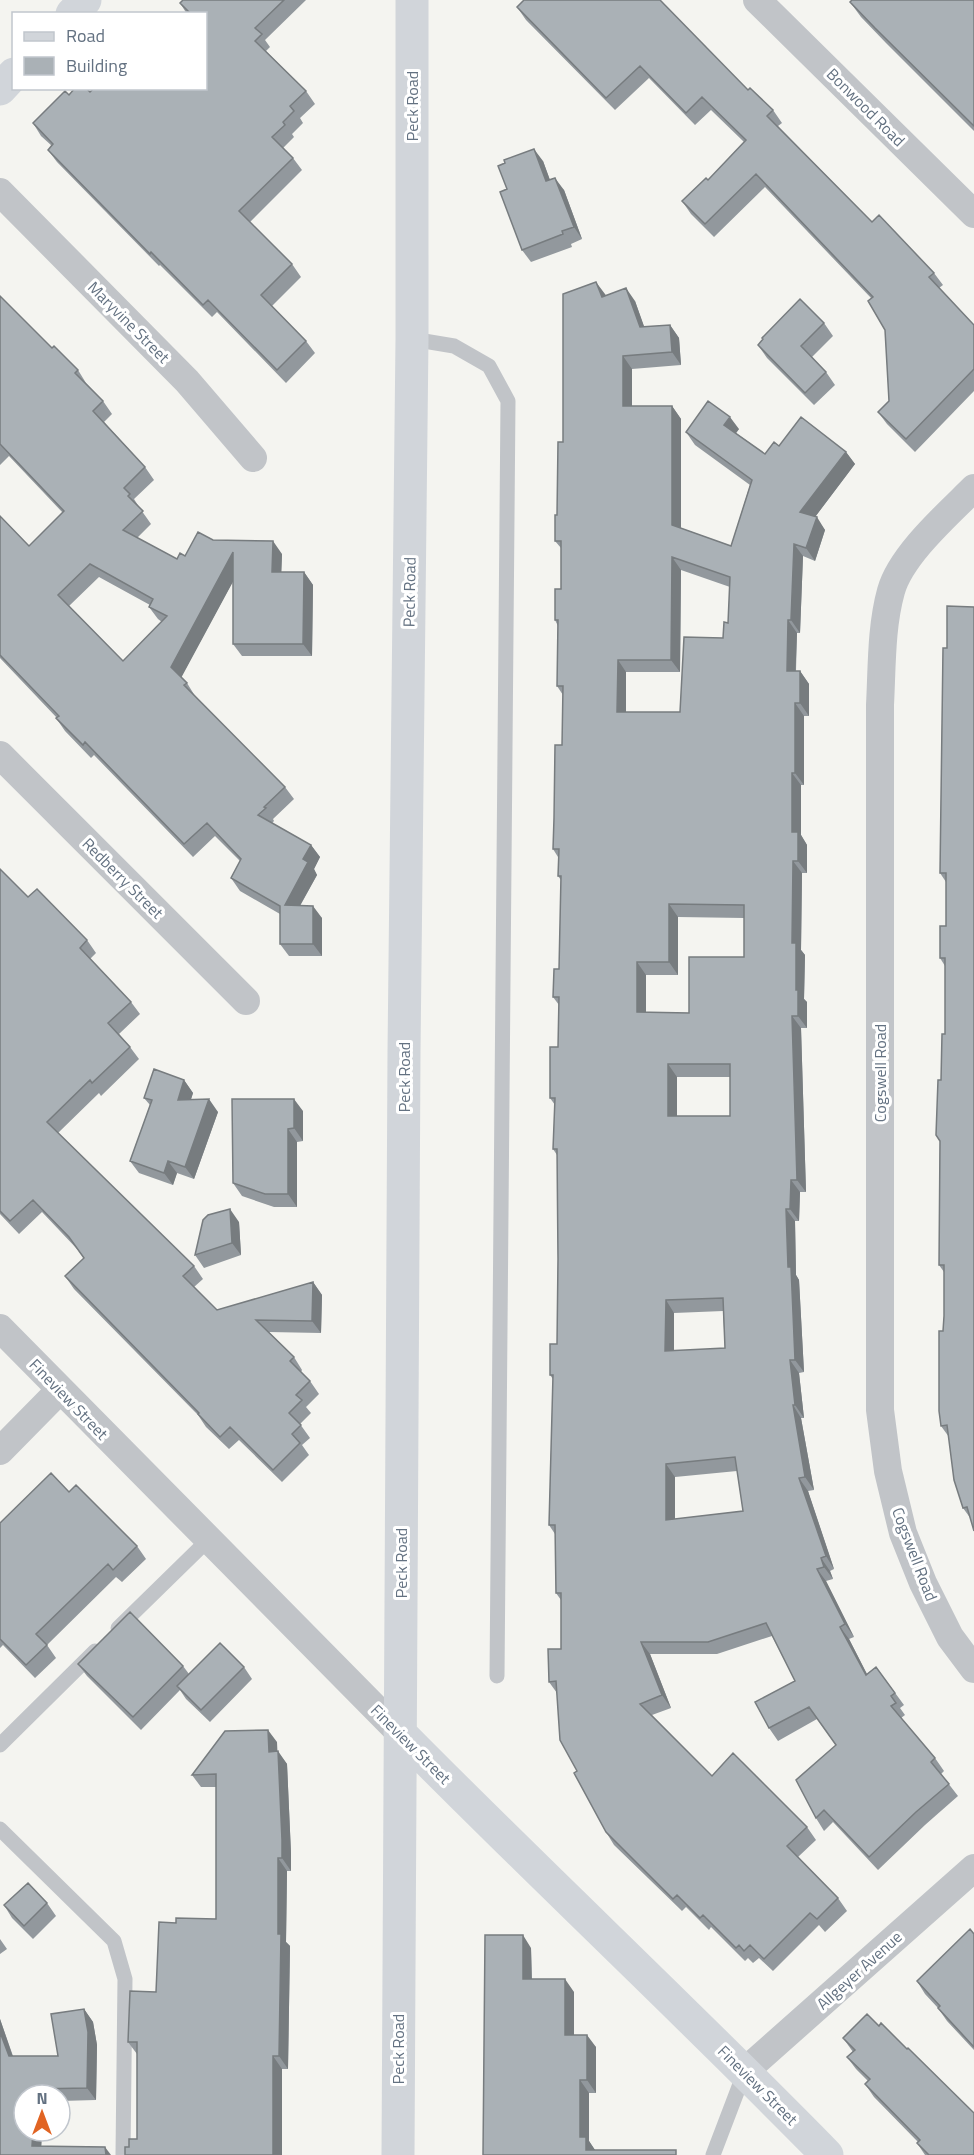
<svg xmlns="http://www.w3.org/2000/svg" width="974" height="2155" viewBox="0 0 974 2155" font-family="'Titillium Web',sans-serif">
  <rect width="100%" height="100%" fill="#f4f4f0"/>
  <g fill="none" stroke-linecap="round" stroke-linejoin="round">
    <path stroke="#c1c4c8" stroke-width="15" d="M412,339L454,346L489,366L508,401L497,1676
      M118,1628L208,1540
      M0,1745L95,1651
      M0,1829L114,1941L125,1979L123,2155
      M713,2155L745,2071"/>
    <path stroke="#c1c4c8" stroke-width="28" d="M757,0L974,214
      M0,192L187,381L253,458
      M974,488C948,514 901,555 891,591C881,627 882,667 880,705V1410L888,1471L903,1533L923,1583L950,1637L974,1669
      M0,755L246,1001
      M0,1328L400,1733
      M0,1451L60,1390
      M745,2071L974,1868"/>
    <path stroke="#d1d5da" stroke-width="33" d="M72,14L85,0
      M0,89L14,74
      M400,1733C541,1876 687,2012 827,2155
      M398,2155L404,1052L412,339V0"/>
  </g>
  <path fill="#92989d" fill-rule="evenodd" d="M183,0H306L265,40L270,47L266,51L306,91L315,104L300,118L303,123L292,134L294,137L283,148L293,158L302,170L250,222L292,264L301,277L272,306L306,341L315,353L286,383L217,312L212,317L160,265L159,266L57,162L48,150L52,146L41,136L33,123L69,95L90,92L206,88V14H187L180,3Z
    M974,0V131L886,43L861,17L850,2Z
    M517,7L748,90L773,110L782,123L778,126L872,222L934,273L943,285L939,288L974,325V391L915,452L887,424L878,412L889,401L885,330L872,299L765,187L714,237L691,214L682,201L708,180L744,142L711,110L695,125L649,78L615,110L526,20Z
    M543,161L550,180L564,190L582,239L571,244L572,247L531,262L522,250L507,189Z
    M605,294L606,296L635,301L644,327L670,325L679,338L681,365L632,369V406H672L681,419V528L731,546L750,485L695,445L686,432L739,429L736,433L765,454L779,446L846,452L855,464L815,517L825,530L815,561L803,556L800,633H797L796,671H800L809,684V716H804V785H801V835L807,845V873H802L801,950L805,955L804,999L807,1002V1028H801L806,1192H800L799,1221H795L796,1275L799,1280L804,1372L799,1373L804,1418H801L814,1490L808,1491L834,1569L830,1571L833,1579L826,1581L854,1637L849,1639L867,1674L876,1667L904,1705L900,1708L905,1715L901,1718L935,1758L944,1771L941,1774L958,1796L925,1825L878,1870L833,1822L824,1831L816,1818L836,1745L817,1719L778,1741L769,1728L795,1681L772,1636L717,1654H650L671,1708L652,1715L712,1776L807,1827L816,1840L798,1857L838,1898L847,1911L825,1932L819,1925L773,1971L759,1958L753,1963L748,1958L745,1961L711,1927L709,1930L686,1907L682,1911L614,1845L606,1832L577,1771L557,1693L549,1682L561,1649V1600L556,1593L555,1534L549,1525L553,1379L550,1375L557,1344L558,1259L557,1155L553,1149L555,1105L550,1098L558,1047L559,1005L553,997L559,969L561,880L558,876V857L553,849L562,745L563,695L557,686L558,626L555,620L561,589V548L555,541L563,442ZM681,570L730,587L728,623L723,638L680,712H626V672H680ZM678,917L744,918V957L689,1013L646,1012V975H678ZM677,1077H730V1116H677ZM723,1311L725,1348L674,1351V1313ZM737,1471L743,1511L675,1519V1477Z
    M0,296L52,348L78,370L86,383L103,401L112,414L104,422L145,467L154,480L134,499L139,507L151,524L137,538L177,559L185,556L213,540L282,554L281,572H304L313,585L312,656H242L233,644V581L181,677L187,683L195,696L285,787L294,799L273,819L274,821L272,823L311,845L320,857L314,869L317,875L300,906L322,918V956H289L280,944V914L240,891L231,878L240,861L215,836L193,857L94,755L91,758L65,731L56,718H57L0,658V516L29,546L63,513L9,456L0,465ZM99,577L150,605L149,607L158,619L162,622L123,661L69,606Z
    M824,323L833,336L812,357L826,372L835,385L814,405L767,358L758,345L763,340L762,338Z
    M943,648L971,1519L963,1508L949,1437L941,1426L943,1331L944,1316V1272L939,1265L940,1142L936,1135L945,1034V966L940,958L946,926V882L940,873Z
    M0,869L28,897L87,940L96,953L90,959L131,1002L140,1014L119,1034L130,1047L139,1059L101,1096L99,1093L58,1133L194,1266L203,1279L194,1287L217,1310L313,1282L322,1295L321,1333L269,1332L294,1357L302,1370L301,1372L310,1381L319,1394L306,1407L311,1413L300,1424L310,1438L302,1445L309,1455L282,1482L239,1440L229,1449L206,1427L198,1415L74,1289L65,1276L84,1258L78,1250L42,1212L19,1234L0,1214Z
    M184,1080L193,1093L191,1099L218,1112L194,1179L177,1173L173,1185L139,1173L130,1161L150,1105L144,1098Z
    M303,1111V1141L297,1142V1207H274L242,1196L233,1183Z
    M239,1222L241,1255L204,1268L195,1255Z
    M69,1492L137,1546L146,1559L122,1582L116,1577L47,1645L56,1658L35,1678L3,1645L0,1648V1523Z
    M78,1664L183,1666L189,1674L244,1667L252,1679L210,1722L186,1699L180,1690L141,1730L87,1676Z
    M277,1742V1751L287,1764L291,1853V1871H287L286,1942L290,1946L288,2069H282V2155L129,2147L137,2139V2054L128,2042L156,1992L176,1923L216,1919V1787H201L192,1775Z
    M47,1903L56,1916L33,1939L12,1918L4,1905Z
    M974,1934V2050L947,2021L938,2008L925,1994L917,1981Z
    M0,1939L7,1949L0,1954Z
    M531,1948L532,1979L574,1992V2035L596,2047V2093H589V2141L595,2150L483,2155Z
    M84,2009L93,2022L97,2045L96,2100L60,2101V2095H24L42,2131L41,2146L0,2155V2019L13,2056H58Z
    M843,2038L974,2155H925L917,2143L918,2142L874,2097L865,2084L868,2081L856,2069L847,2057L853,2052Z"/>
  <path fill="#777c7f" d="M534,149L543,161L555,194L546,181Z
    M555,178L564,190L582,239L574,227Z
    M596,282L605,294L611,310L602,297Z
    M626,288L635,301L649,340L640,327Z
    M670,325L679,338L681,365L672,352Z
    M623,356L632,369V419L623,406Z
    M672,406L681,419V538L672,525Z
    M730,417L739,429L733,437L724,425Z
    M846,452L855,464L809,525L800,512Z
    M817,517L825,530L815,561L806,548Z
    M273,541L282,554L281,585L272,572Z
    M794,544L803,556L800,633L791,620Z
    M233,552L242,565L180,680L171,667Z
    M672,557L681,570L680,672L671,660Z
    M304,572L313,585L312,656L303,644Z
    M788,620L797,633L795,684L787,671Z
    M618,660L626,672V725L617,712Z
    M800,671L809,684V716L800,703Z
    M795,703L804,716V785L795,773Z
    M792,773L801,785V835L807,845V873L798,861L792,832Z
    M311,845L320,857L314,869L317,875L293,918L285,905L303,859Z
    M793,861L802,873L801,950L805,955L804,999L807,1002V1028L798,1016L792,943Z
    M669,904L678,917V975L669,962Z
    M313,906L322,918V956L313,944Z
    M637,962L646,975V1025L637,1012Z
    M792,1016L801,1028L806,1192L797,1180Z
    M668,1064L677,1077V1129L668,1116Z
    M184,1080L193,1093L187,1112L178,1100Z
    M209,1099L218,1112L194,1179L185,1167Z
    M294,1099L303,1111V1141L294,1128Z
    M288,1129L297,1142V1207L288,1194Z
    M168,1161L177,1173L173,1185L164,1173Z
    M791,1180L800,1192L799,1221L790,1209Z
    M230,1209L239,1222L241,1255L232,1243Z
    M786,1209L795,1221L796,1275L799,1280L804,1372L795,1360L788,1267Z
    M313,1282L322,1295L321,1333L312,1321Z
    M666,1300L674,1313V1364L665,1351Z
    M790,1360L799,1373L804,1418L795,1405Z
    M793,1405L801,1418L814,1490L805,1477Z
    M666,1464L675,1477V1532L666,1520Z
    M799,1478L808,1491L834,1569L826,1556Z
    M821,1558L830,1571L833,1579L824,1567Z
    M817,1569L826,1581L854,1637L845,1624Z
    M840,1627L849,1639L874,1688L866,1675Z
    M641,1642L650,1654L671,1708L662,1695Z
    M268,1730L277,1742L278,1764L269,1752Z
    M278,1751L287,1764L291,1853V1871L282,1858Z
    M278,1858L287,1871L286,1942L290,1946L288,2069L279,2056L278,1934Z
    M523,1935L531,1948L532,1992L523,1979Z
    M565,1979L574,1992V2047L565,2035Z
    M84,2009L93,2022L97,2045L96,2100L87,2088Z
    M0,2019L17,2069L9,2056L0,2032Z
    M587,2035L596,2047V2093L587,2080Z
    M273,2056L282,2069V2155H273Z
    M580,2080L589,2093V2141L595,2150H586L580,2137Z
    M33,2089L38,2095H33Z
    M33,2131H42L41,2155L32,2146Z
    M105,2147L111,2155H106Z"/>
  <path fill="#aab1b6" stroke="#777c7f" stroke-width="1.5" fill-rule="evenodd" d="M183,0H284L255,28L262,34L255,41L306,91L290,106L294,111L283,122L285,125L272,137L293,158L239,211L292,264L261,295L306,341L277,370L208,300L203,305L151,252L150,254L48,150L53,144L33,123L65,91L69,95L75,88H86L90,92L94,88H206V14H191L180,3Z
    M524,0H660L748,90L750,88L773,110L767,116L872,222L879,215L934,273L929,277L974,325V369L906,439L878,412L889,401L885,330L868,301L873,297L756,174L705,224L682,201L706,178L708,180L746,140L702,97L686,113L640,66L606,98L517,7Z
    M852,0H974V126L875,28L850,2Z
    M534,149L546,181L555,178L574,227L562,231L563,234L522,250L500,192L507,189L498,166L505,163L504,160Z
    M596,282L602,297L626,288L640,327L670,325L672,352L623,356V406H672V525L731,546L752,480L686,432L708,401L730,417L724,425L765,454L774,442L779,446L801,417L846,452L800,512L817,517L806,548L794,544L791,620H788L787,671H800V703H795V773H792V832H798V861H793L792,943H796V990H798V1016H792L797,1180H791L790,1209H786L788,1267H791L795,1360H790L795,1405H793L805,1477L799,1478L826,1556L821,1558L824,1567L817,1569L845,1624L840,1627L866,1675L876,1667L895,1693L891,1696L896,1703L891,1706L935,1758L931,1762L949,1784L916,1812L869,1857L824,1810L816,1818L796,1780L836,1745L809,1707L769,1728L755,1702L795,1681L766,1623L708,1642H641L662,1695L640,1704L712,1776L733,1753L807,1827L787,1846L838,1898L817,1919L810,1913L764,1959L750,1945L744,1951L739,1945L736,1948L703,1915L700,1918L677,1895L673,1899L606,1832L574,1773L577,1771L560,1740L556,1681L549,1682L548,1649H561V1593H556L555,1525H549L553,1375H550V1344H557L558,1259L557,1149H553L555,1098H550V1047H558L559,997H553L554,969H559L561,876H558L559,849H553L554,818L555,745H562L563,686H557L558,620H555V589H561V541H555V515H557L558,442H563V294ZM672,557L730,577L728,623L724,622L723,638L684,637L680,712H617L618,660H671ZM669,904L744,905V957H689V1013L637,1012V962H669ZM668,1064H730V1116H668ZM723,1298L725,1348L665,1351L666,1300ZM735,1457L743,1511L666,1520V1464Z
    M0,296L52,348L54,346L78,370L75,373L103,401L93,411L145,467L124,488L130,494L128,496L143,511L123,530L177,559L180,553L185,556L198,532L213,540L273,541L272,572H304L303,644H233V552L171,667L187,683L184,685L285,787L264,807L266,808L258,815L311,845L303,859L308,862L285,905L313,906V944H280V906L231,878L241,859L207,823L184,844L85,742L83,745L56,718L59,716L0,655V516L29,546L64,511L0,444ZM90,564L153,599L149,607L167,616L123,661L58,595Z
    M800,299L824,323L801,346L826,372L805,393L758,345L763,339L762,338Z
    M947,606L974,607V1531L967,1507L963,1508L954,1480L947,1425L941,1426L939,1411V1331H943L944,1316V1265H939L940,1141L936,1135L938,1080H941L942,1034H945V958H940V926H946V873H940L943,648H947Z
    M0,869L28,897L37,889L87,940L80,948L131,1002L108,1023L130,1047L92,1083L90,1080L47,1122L194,1266L183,1276L217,1310L313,1282L312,1321L256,1320L294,1357L290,1361L310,1381L296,1395L302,1400L289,1413L301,1425L292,1434L300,1443L273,1470L230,1427L220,1437L198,1414L199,1413L65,1276L84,1258L69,1237L33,1200L10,1221L0,1211Z
    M154,1069L184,1080L178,1100L209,1099L185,1167L168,1161L164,1173L130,1161L152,1100L144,1098Z
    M232,1099H294V1128L288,1129V1194H265L233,1183Z
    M230,1209L232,1243L195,1255L203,1220L208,1215Z
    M51,1473L69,1492L76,1485L137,1546L113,1570L108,1564L36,1634L47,1645L26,1665L0,1639V1523Z
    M130,1612L183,1666L133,1717L78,1664Z
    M220,1643L244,1667L201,1710L177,1686Z
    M268,1730L269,1752L278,1751L282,1840V1858H278V1934H281L279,2056H273V2155H125V2147H129V2139H137V2042H128L130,1991L156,1992L159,1922L176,1923V1918L216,1919V1774L192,1775L225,1731Z
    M28,1883L47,1903L24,1926L4,1905Z
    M970,1929L974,1934V2047L938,2008L940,2006L917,1981Z
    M485,1935H523V1979H565V2035H587V2080H580V2137H586V2150H676V2155H483Z
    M84,2009L88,2032L87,2088L33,2089V2095H24V2131H33L32,2146L105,2147L106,2155H0V2032L9,2056H58L51,2014Z
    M867,2014L879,2026L881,2023L907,2049L908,2048L974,2113V2155H929L917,2143L920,2140L865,2084L870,2079L847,2057L855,2050L843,2038Z"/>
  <g text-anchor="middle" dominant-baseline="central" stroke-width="6" stroke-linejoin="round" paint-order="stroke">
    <g font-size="16" fill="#637181" stroke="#fff">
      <text transform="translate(412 106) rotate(-90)">Peck Road</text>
      <text transform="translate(866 107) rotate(45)">Bonwood Road</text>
      <text transform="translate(129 322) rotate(45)">Maryvine Street</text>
      <text transform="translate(409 592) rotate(-89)">Peck Road</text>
      <text transform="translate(123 878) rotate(45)">Redberry Street</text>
      <text transform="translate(880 1073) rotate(-90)">Cogswell Road</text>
      <text transform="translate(404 1077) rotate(-90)">Peck Road</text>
      <text transform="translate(69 1399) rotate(46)">Fineview Street</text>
      <text transform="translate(915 1554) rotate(69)">Cogswell Road</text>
      <text transform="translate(401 1563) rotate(-90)">Peck Road</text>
      <text transform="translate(411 1744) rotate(45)">Fineview Street</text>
      <text transform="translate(859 1970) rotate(-42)">Allgeyer Avenue</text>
      <text transform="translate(398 2049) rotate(-90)">Peck Road</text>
      <text transform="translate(758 2085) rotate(45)">Fineview Street</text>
    </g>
  </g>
  <rect x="12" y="12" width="195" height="78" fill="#ffffff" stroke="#c1c6cd" stroke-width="1.5"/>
  <rect x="24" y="32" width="30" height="9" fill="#d1d5da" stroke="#c1c6cd" stroke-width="1.5"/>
  <text x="66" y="42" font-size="18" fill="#637181">Road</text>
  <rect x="24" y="57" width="30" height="18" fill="#aab1b6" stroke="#c1c6cd" stroke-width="1.5"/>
  <text x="66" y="72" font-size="18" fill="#637181">Building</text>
  <g transform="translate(42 2113)"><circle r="28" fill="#ffffff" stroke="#c1c6cd" stroke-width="1.5"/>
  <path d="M0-4.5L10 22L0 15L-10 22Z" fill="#e16423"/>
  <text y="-9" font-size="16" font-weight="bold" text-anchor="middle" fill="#637181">N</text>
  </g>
</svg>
